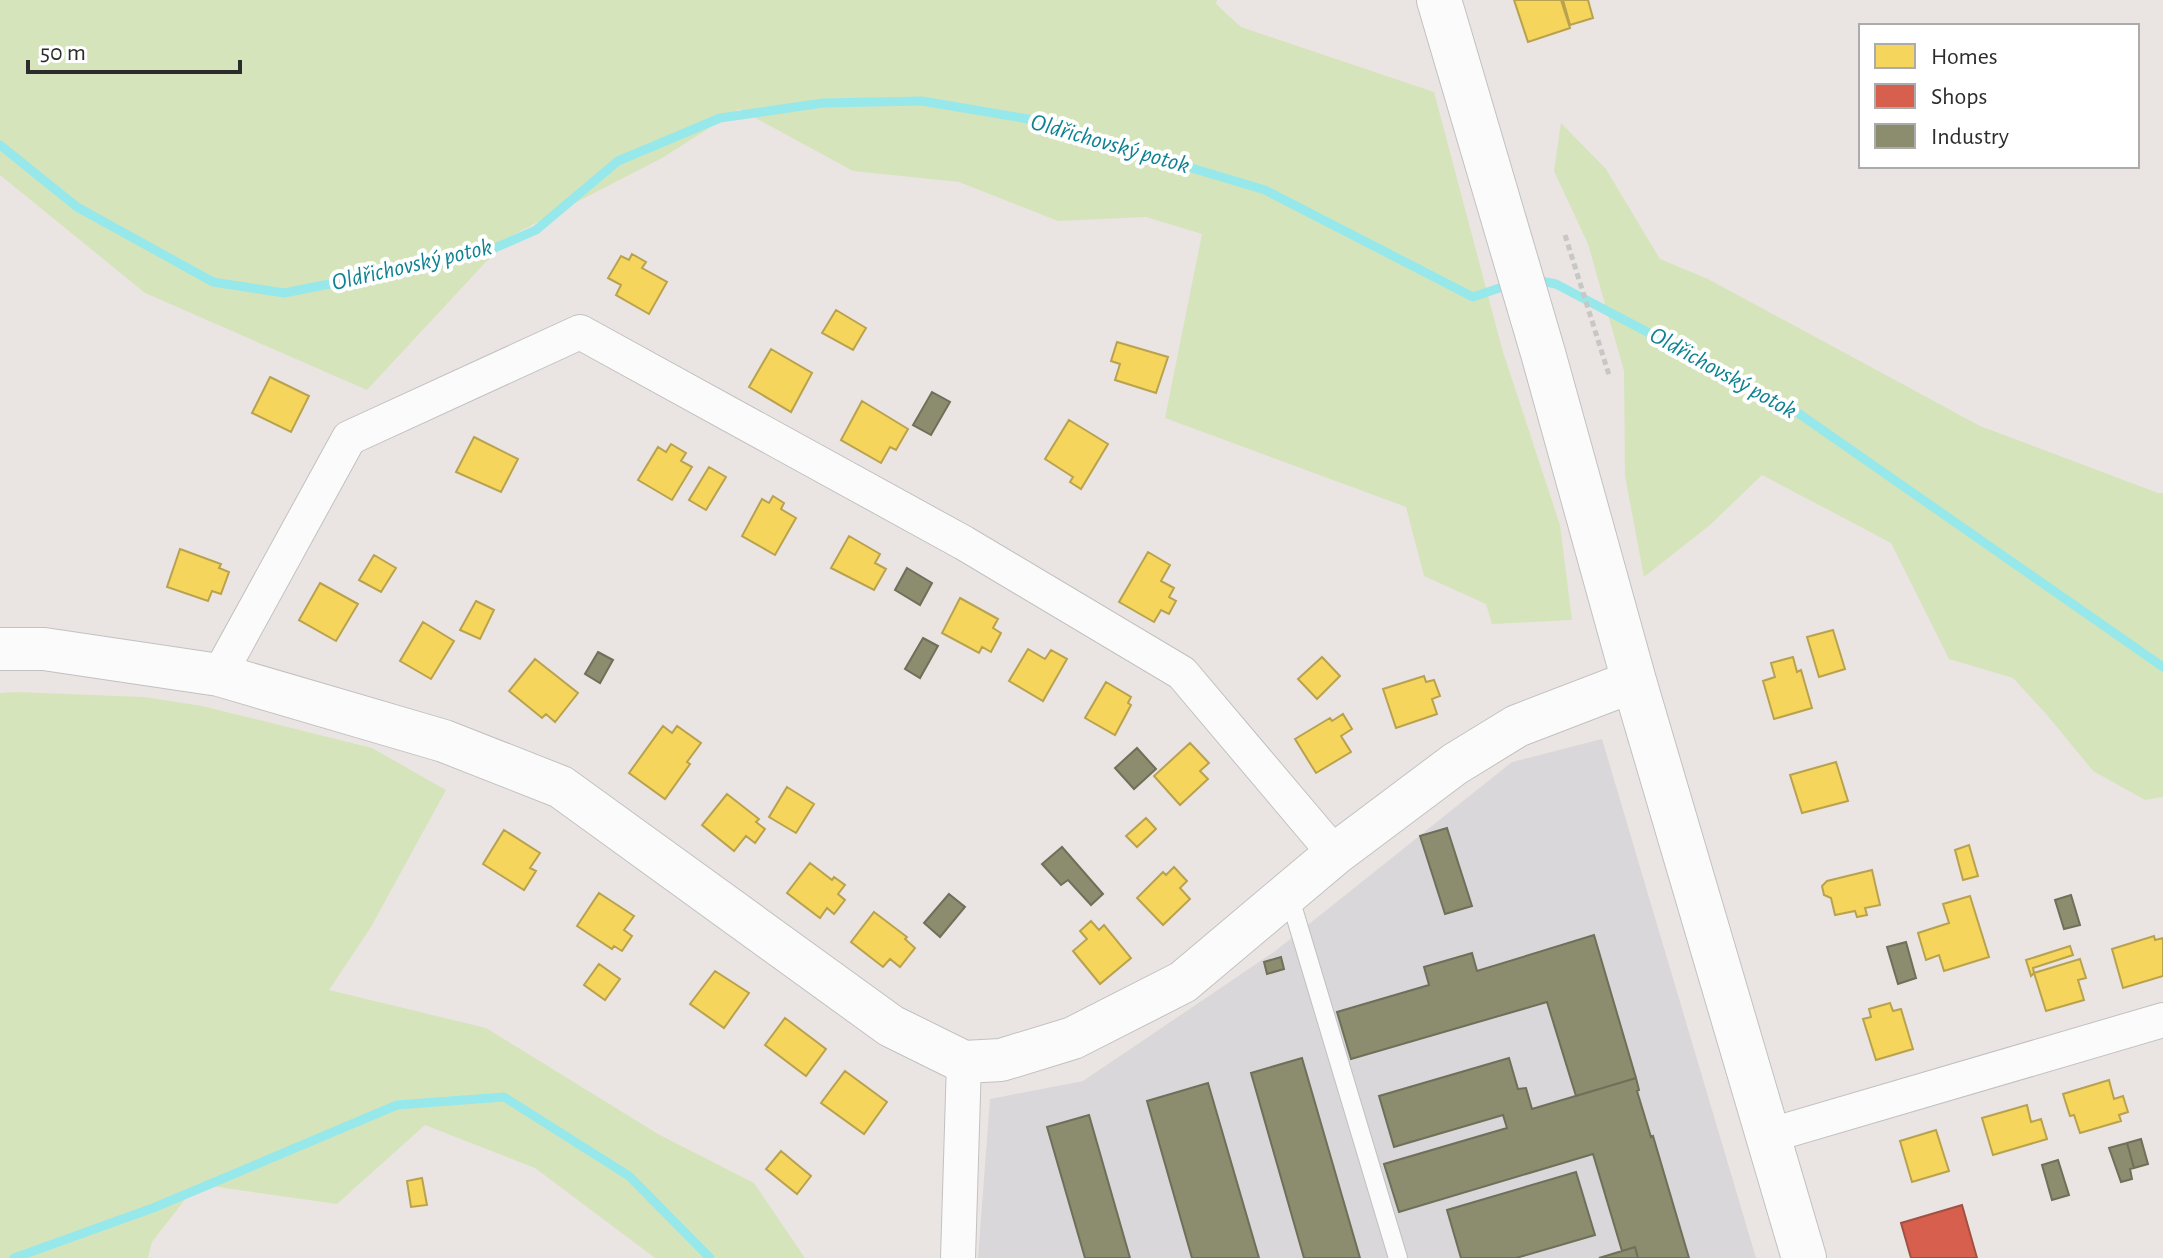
<svg xmlns="http://www.w3.org/2000/svg" width="2163" height="1258" viewBox="0 0 2163 1258" font-family="'Alegreya Sans',sans-serif">
  <rect width="100%" height="100%" fill="#eae5e2"/>
  <path fill="#d9d7da" d="M1602,739L1756,1258H978L990,1099L1083,1081L1274,952L1512,762Z"/>
  <path fill="#d6e4bc" d="M0,0H1217L1216,4L1241,27L1434,92L1503,352L1560,525L1572,620L1492,624L1486,604L1424,576L1406,507L1165,418L1202,234L1146,217L1058,221L959,182L853,171L739,109L662,158L509,237L367,390L145,293L0,175Z
    M1561,123L1606,169L1660,259L1708,279L1980,426L2158,493H2163V797L2145,800L2093,771L2047,715L2013,678L1949,659L1891,543L1762,475L1710,525L1644,577L1625,476L1624,371L1588,244L1554,171Z
    M16,692L144,697L202,706L372,748L446,790L371,927L329,990L486,1028L658,1134L754,1183L805,1258H655L535,1168L425,1125L337,1204L197,1184L152,1242L148,1258H0V693Z"/>
  <path fill="#f6d55c" stroke="#b9a24e" stroke-width="2" d="M1514,0H1561L1570,28L1528,42Z
    M1563,0H1588L1593,18L1570,25Z
    M632,254L646,262L642,268L667,282L649,314L616,295L621,285L608,278L621,256L629,260Z
    M836,310L866,328L853,350L822,333Z
    M1117,342L1168,357L1156,393L1115,380L1120,364L1111,361Z
    M771,349L812,373L791,412L749,387Z
    M270,377L309,396L291,432L252,413Z
    M862,401L908,429L896,450L890,447L881,463L841,440Z
    M1069,420L1108,444L1081,489L1070,482L1073,477L1045,459Z
    M474,437L518,459L501,492L456,472Z
    M671,444L686,453L681,461L692,467L672,500L638,480L658,447L666,452Z
    M709,467L726,477L706,510L689,500Z
    M773,496L784,503L781,509L796,518L775,555L742,536L762,499L769,503Z
    M849,536L880,554L875,563L886,569L874,590L831,568Z
    M180,549L221,564L219,568L229,572L221,594L212,591L208,601L167,587Z
    M1148,552L1170,565L1161,581L1174,588L1169,597L1176,601L1169,614L1161,610L1154,622L1119,602Z
    M374,555L396,568L381,592L359,580Z
    M320,583L358,604L336,641L299,620Z
    M960,598L998,619L993,628L1001,633L991,652L982,647L979,653L942,633Z
    M476,601L494,610L480,639L460,630Z
    M423,622L454,641L431,679L400,661Z
    M1833,630L1845,669L1819,677L1807,637Z
    M1028,649L1045,659L1051,650L1067,659L1043,701L1009,681Z
    M1322,657L1340,676L1317,699L1298,679Z
    M1793,657L1797,672L1801,670L1812,708L1774,719L1763,681L1775,677L1771,663Z
    M535,659L578,693L555,722L546,714L542,718L509,691Z
    M1424,676L1426,682L1434,680L1440,696L1432,699L1437,714L1396,728L1383,689Z
    M1106,682L1131,697L1128,703L1131,705L1115,735L1085,718Z
    M1343,714L1352,729L1341,736L1351,752L1316,773L1295,739L1330,718L1332,721Z
    M663,726L672,733L677,726L701,743L687,762L690,764L665,799L629,773Z
    M1190,743L1209,763L1200,771L1208,779L1180,805L1154,776Z
    M1836,762L1848,801L1802,813L1790,775Z
    M787,787L814,804L796,833L769,817Z
    M727,794L759,819L756,822L765,829L755,843L746,836L734,851L702,825Z
    M1146,818L1156,829L1137,847L1126,836Z
    M504,830L540,853L530,868L536,871L524,890L483,864Z
    M1969,845L1978,876L1963,880L1955,850Z
    M810,863L832,880L834,877L845,885L838,894L845,900L834,914L827,908L820,918L787,893Z
    M1174,867L1187,881L1180,888L1190,899L1163,925L1137,898L1163,872L1166,875Z
    M1872,870L1880,905L1865,908L1867,915L1857,917L1855,911L1835,915L1831,898L1824,895L1822,886L1827,881Z
    M599,893L634,916L624,930L632,936L622,951L614,946L612,949L577,926Z
    M1970,896L1989,957L1944,971L1939,955L1926,960L1918,933L1949,923L1943,904Z
    M874,912L907,937L905,939L915,948L900,967L890,959L883,967L851,942Z
    M1091,921L1099,930L1104,925L1131,958L1100,984L1073,951L1087,939L1080,931Z
    M2154,936L2155,940L2163,938V976L2123,988L2112,949Z
    M2070,946L2073,955L2033,968L2034,973L2031,976L2026,960Z
    M2080,959L2086,978L2078,980L2084,1000L2046,1011L2034,973Z
    M599,964L620,979L605,1000L584,985Z
    M715,971L749,993L724,1028L690,1004Z
    M1890,1003L1893,1011L1901,1009L1913,1049L1876,1060L1863,1019L1871,1017L1869,1009Z
    M785,1018L826,1049L806,1076L765,1045Z
    M845,1071L887,1102L864,1134L821,1103Z
    M2109,1080L2114,1099L2123,1096L2128,1112L2119,1115L2121,1121L2080,1133L2074,1115L2070,1116L2063,1094Z
    M2027,1105L2031,1122L2041,1119L2047,1139L1993,1155L1982,1118Z
    M1936,1130L1949,1171L1912,1182L1900,1141Z
    M781,1151L811,1176L797,1194L766,1169Z
    M422,1178L427,1205L411,1207L407,1181Z"/>
  <path fill="#d6604d" stroke="#a35043" stroke-width="2" d="M1962,1205L1977,1258H1911L1901,1223Z"/>
  <path fill="#8c8c6e" stroke="#6f6f5a" stroke-width="2" d="M932,392L950,402L931,435L913,425Z
    M907,568L932,583L920,605L895,590Z
    M923,638L938,646L920,678L905,669Z
    M598,652L613,660L600,683L585,674Z
    M1137,748L1156,769L1134,789L1115,768Z
    M1447,828L1472,906L1445,914L1420,836Z
    M1062,847L1103,894L1091,905L1068,880L1061,885L1042,864Z
    M949,894L965,907L940,937L924,923Z
    M2071,895L2080,925L2064,929L2055,900Z
    M1594,935L1636,1078L1576,1096L1547,1002L1351,1059L1337,1012L1429,985L1424,967L1472,953L1477,971Z
    M1906,942L1916,978L1898,984L1887,947Z
    M1281,957L1284,969L1267,974L1264,962Z
    M1302,1058L1360,1258H1304L1251,1073Z
    M1509,1058L1518,1089L1526,1088L1532,1109L1636,1078L1639,1090L1637,1091L1651,1137L1653,1136L1689,1258H1638L1635,1247L1622,1251L1593,1154L1399,1212L1384,1164L1507,1128L1503,1115L1394,1147L1379,1096Z
    M1208,1083L1259,1258H1192L1147,1101Z
    M1089,1115L1130,1258H1085L1047,1127Z
    M2141,1139L2148,1164L2134,1168L2127,1143Z
    M2127,1143L2134,1168L2130,1169L2132,1179L2121,1182L2109,1148Z
    M2058,1160L2069,1195L2052,1200L2042,1165Z
    M1576,1172L1595,1235L1516,1258H1461L1447,1210Z
    M1635,1247L1638,1258H1599L1622,1251Z"/>
  <g fill="none" stroke-linecap="round" stroke-linejoin="round">
    <path stroke="#97e8eb" stroke-width="9" d="M0,145L77,207L213,282L284,293L481,254L536,230L618,161L720,118L823,103L922,101L1028,119L1265,190L1473,297L1511,284
      M1536,280L1556,284L1788,406L2163,667
      M14,1258L153,1208L397,1105L504,1097L629,1176L710,1258"/>
    <defs>
      <path id="service" d="M1289,895L1398,1258"/>
      <path id="minor" d="M219,675L349,438L580,332L964,543L1182,673L1335,854
        M1768,1136L2163,1020
        M958,1258L964,1062"/>
      <path id="tertiary" d="M0,649H44L219,675L444,741L561,787L891,1026L964,1062L1001,1060L1073,1038L1183,982L1335,854L1455,764L1517,726L1634,681"/>
      <path id="secondary" d="M1439,0L1543,353L1634,681L1804,1258"/>
    </defs>
    <use href="#service" stroke="#c2c1c1" stroke-width="20"/>
    <use href="#minor" stroke="#c2c1c1" stroke-width="36"/>
    <use href="#tertiary" stroke="#c2c1c1" stroke-width="44"/>
    <use href="#secondary" stroke="#c2c1c1" stroke-width="46"/>
    <path stroke="#c7c7c6" stroke-width="5" stroke-dasharray="6 4" stroke-linecap="butt" d="M1565,235L1609,375"/>
    <use href="#service" stroke="#fcfbfb" stroke-width="18"/>
    <use href="#minor" stroke="#fcfbfb" stroke-width="34"/>
    <use href="#tertiary" stroke="#fcfbfb" stroke-width="42"/>
    <use href="#secondary" stroke="#fcfbfb" stroke-width="44"/>
  </g>
  <g text-anchor="middle" dominant-baseline="central" stroke-width="8" stroke-linejoin="round" paint-order="stroke">
    <g font-size="24" font-style="italic" fill="#0e8291" stroke="#fff">
      <text transform="translate(1110 144) rotate(16)">Oldřichovský potok</text>
      <text transform="translate(412 265) rotate(-13)">Oldřichovský potok</text>
      <text transform="translate(1723 373) rotate(29)">Oldřichovský potok</text>
    </g>
  </g>
  <rect x="1859" y="24" width="280" height="144" fill="#ffffff" stroke="#ababab" stroke-width="2"/>
  <rect x="1875" y="44" width="40" height="24" fill="#f6d55c" stroke="#ababab" stroke-width="2"/>
  <text x="1931" y="64" font-size="24" fill="#2c2c2c">Homes</text>
  <rect x="1875" y="84" width="40" height="24" fill="#d6604d" stroke="#ababab" stroke-width="2"/>
  <text x="1931" y="104" font-size="24" fill="#2c2c2c">Shops</text>
  <rect x="1875" y="124" width="40" height="24" fill="#8c8c6e" stroke="#ababab" stroke-width="2"/>
  <text x="1931" y="144" font-size="24" fill="#2c2c2c">Industry</text>
  <path d="M28 60v12h212v-12" fill="none" stroke="#2c2c2c" stroke-width="4"/>
  <text x="40" y="60" font-size="24" fill="#2c2c2c" stroke="#ffffff" stroke-width="6" paint-order="stroke">50 m</text>
</svg>
